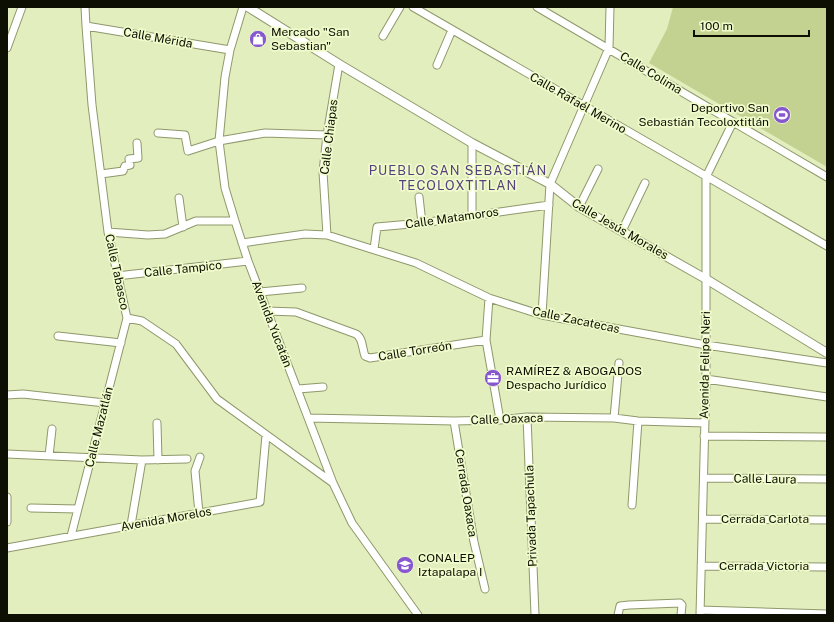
<svg xmlns="http://www.w3.org/2000/svg" width="834" height="622" viewBox="0 0 834 622" font-family="'Public Sans',sans-serif">
  <rect width="100%" height="100%" fill="#e2eebe"/>
  <path fill="#c3d290" d="M673,7H827V167L649,63L667,29Z"/>
  <g fill="none" stroke-linecap="round" stroke-linejoin="round">
    <defs>
      <path id="minor" d="M243,7L230,50L225,77L219,141L225,188L235,221L248,261L333,483L352,523L418,615
        M413,7L827,246
        M537,7L827,177
        M86,26L230,50
        M383,36L400,7
        M7,48L22,7
        M437,65L452,30
        M158,133L185,135L188,151L219,141L265,133L327,135
        M101,174L123,171L125,166L130,165L129,159L138,158L137,143
        M419,197L422,223
        M179,198L183,227
        M579,207L598,169
        M472,215V143
        M622,231L645,183
        M108,232L148,235L165,234L196,221H235
        M327,235L323,172L327,135L339,64
        M242,243L305,234L327,235L416,263L489,298L542,315L706,345L827,363
        M374,249L377,227L422,223L549,205
        M117,276L248,261
        M260,292L302,288
        M489,298L486,340L500,420
        M267,311L296,312L356,334C363,338 362,348 365,356L370,358L486,340
        M542,315L550,184L609,48L610,7
        M127,318L142,321L176,344L217,399L333,483
        M58,336L121,343
        M706,379L827,397
        M298,389L323,387
        M7,395L23,394L105,403
        M527,417L535,615
        M309,418L454,421L500,420L527,417L614,418L638,421L705,423
        M614,418L619,363
        M454,421L474,542L485,589
        M157,423L158,460
        M704,436L827,437
        M7,454L142,460L187,459
        M49,456L52,429
        M704,478L827,479
        M632,505L638,421
        M31,508L78,509
        M199,513L195,471L200,457
        M703,519L827,520
        M7,522V497
        M131,525L142,460
        M71,536L127,318L108,232L92,105L86,26L85,7
        M7,548L260,502L266,435
        M701,566L827,567
        M700,610L827,614
        M618,615L620,606L629,605L680,603L682,605L681,615
        M700,615L706,379V177L733,122"/>
      <path id="tertiary" d="M248,7L339,64L472,143L550,184L579,207L706,279L827,353"/>
    </defs>
    <use href="#minor" stroke="#8e986b" stroke-width="9"/>
    <use href="#tertiary" stroke="#8e986b" stroke-width="10"/>
    <use href="#minor" stroke="#fff" stroke-width="7"/>
    <use href="#tertiary" stroke="#fff" stroke-width="8"/>
  </g>
  <defs>
    <symbol id="shop-disc" viewBox="-11 -11 22 22"><circle r="9.5" fill="#8757d0" stroke="#f0fbcb"/><path d="M-5-2.5h2.3a2.7 3.5 0 0 1 5.4 0H5L5.5 6h-11ZM-1.5-2.5h3a1.5 2.3 0 0 0-3 0Z" fill="#fff"/></symbol>
    <symbol id="stadium-disc" viewBox="-11 -11 22 22"><circle r="9.5" fill="#8757d0" stroke="#f0fbcb"/><path d="M0-5a6.5 5 0 1 0 0 10a6.5 5 0 1 0 0-10ZM-3.5-1.8h7v3.6h-7Z" fill="#fff"/></symbol>
    <symbol id="office-disc" viewBox="-11 -11 22 22"><circle r="9.5" fill="#8757d0" stroke="#f0fbcb"/><path d="M-6-3h4V-5.5h4V-3h4V5H-6ZM-1-4.5V-3h2v-1.5ZM-6 0V1H6V0Z" fill="#fff"/></symbol>
    <symbol id="school-disc" viewBox="-11 -11 22 22"><circle r="9.5" fill="#8757d0" stroke="#f0fbcb"/><path d="M0-5L7-2L0 1L-7-2ZM-4 1L0 2.5L4 1V4Q0 6-4 4Z" fill="#fff"/></symbol>
  </defs>
  <g fill-rule="evenodd">
    <use href="#shop-disc" x="248" y="29" width="20" height="20"/>
    <use href="#stadium-disc" x="772" y="105" width="20" height="20"/>
    <use href="#office-disc" x="483" y="368" width="20" height="20"/>
    <use href="#school-disc" x="395" y="555" width="20" height="20"/>
  </g>
  <g text-anchor="middle" dominant-baseline="central" stroke-width="3.5" stroke-linejoin="round" paint-order="stroke">
    <g font-size="12" fill="#0c0f02" stroke="#f0fbcb" text-anchor="start">
      <text x="271" y="32">Mercado "San<tspan x="271" dy="14">Sebastian"</tspan></text>
      <text x="769" y="108" text-anchor="end">Deportivo San<tspan x="769" dy="14">Sebastián Tecoloxtitlán</tspan></text>
      <text x="506" y="371">RAMÍREZ &amp; ABOGADOS<tspan x="506" dy="14">Despacho Jurídico</tspan></text>
      <text x="418" y="558">CONALEP<tspan x="418" dy="14">Iztapalapa I</tspan></text>
    </g>
    <g font-size="12" fill="#0c0f02" stroke="#f0fbcb">
      <text transform="translate(158 38) rotate(10)">Calle Mérida</text>
      <text transform="translate(651 73) rotate(31)">Calle Colima</text>
      <text transform="translate(578 103) rotate(30)">Calle Rafaél Merino</text>
      <text transform="translate(329 137) rotate(-83)">Calle Chiapas</text>
      <text transform="translate(452 218) rotate(-8)">Calle Matamoros</text>
      <text transform="translate(620 229) rotate(30)">Calle Jesús Morales</text>
      <text transform="translate(183 269) rotate(-6)">Calle Tampico</text>
      <text transform="translate(117 272) rotate(78)">Calle Tabasco</text>
      <text transform="translate(576 320) rotate(12)">Calle Zacatecas</text>
      <text transform="translate(272 324) rotate(69)">Avenida Yucatán</text>
      <text transform="translate(415 351) rotate(-9)">Calle Torreón</text>
      <text transform="translate(705 365) rotate(-89)">Avenida Felipe Neri</text>
      <text transform="translate(507 419) rotate(-2)">Calle Oaxaca</text>
      <text transform="translate(99 427) rotate(-76)">Calle Mazatlán</text>
      <text transform="translate(765 479) rotate(1)">Calle Laura</text>
      <text transform="translate(466 493) rotate(81)">Cerrada Oaxaca</text>
      <text transform="translate(531 516) rotate(-92)">Privada Tapachula</text>
      <text transform="translate(166 519) rotate(-10)">Avenida Morelos</text>
      <text x="765" y="519">Cerrada Carlota</text>
      <text x="764" y="566">Cerrada Victoria</text>
    </g>
    <g font-size="13" letter-spacing="1" fill="#553f7c" stroke="#f0fbcb">
      <text x="458" y="170">PUEBLO SAN SEBASTIÁN<tspan x="458" dy="15">TECOLOXTITLAN</tspan></text>
    </g>
  </g>
  <rect width="834" height="622" fill="none" stroke="#0c0f02" stroke-width="16"/>
  <path d="M694 30v6h115v-6" fill="none" stroke="#0c0f02" stroke-width="2"/>
  <text x="700" y="30" font-size="12" fill="#0c0f02" stroke="#f0fbcb" stroke-width="3" paint-order="stroke">100 m</text>
</svg>
